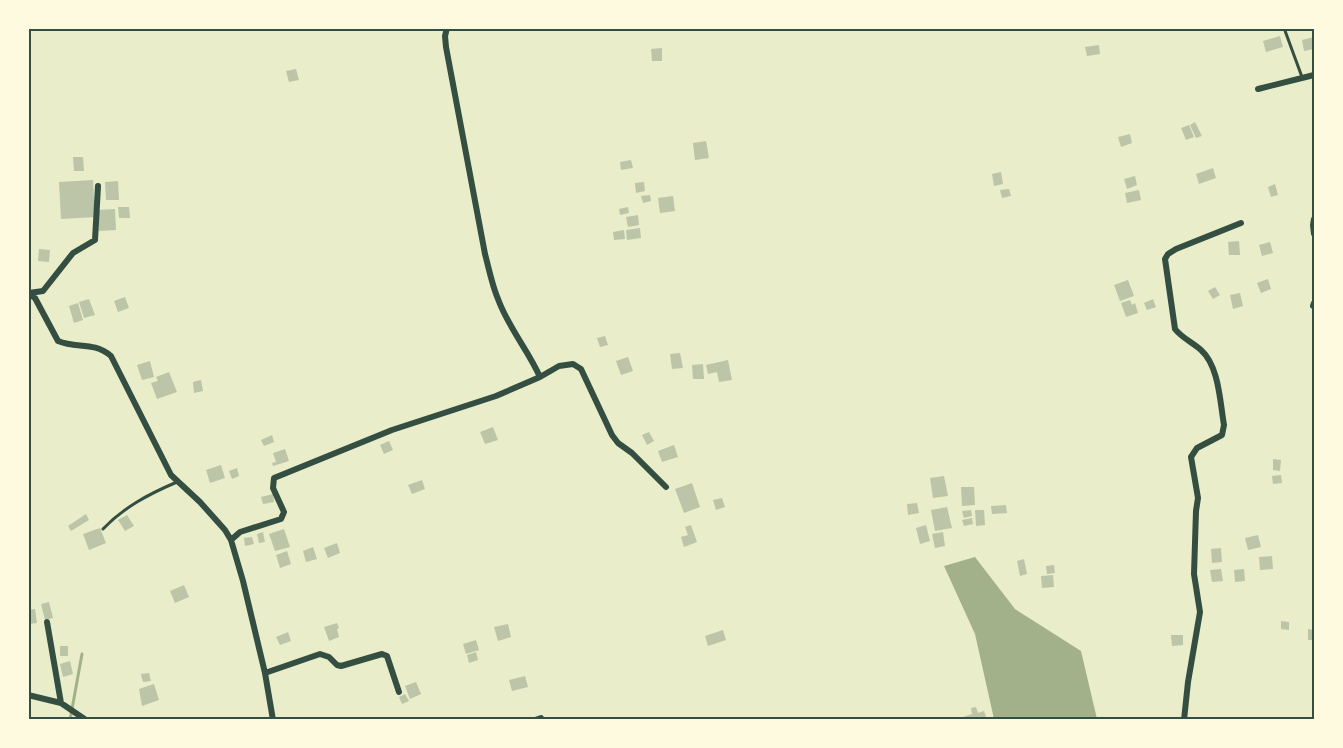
<svg xmlns="http://www.w3.org/2000/svg" width="1343" height="748" viewBox="0 0 1343 748" font-family="'Exo 2',sans-serif">
  <rect width="100%" height="100%" fill="#e9edc9"/>
  <path fill="#a3b18a" d="M975,557L1015,609L1081,651L1097,719H994L975,634L944,566Z"/>
  <g fill="none" stroke-linecap="round" stroke-linejoin="round">
    <path stroke="#a3b18a" stroke-width="3" d="M70,720L82,654"/>
  </g>
  <path fill="#bcc5a7" d="M1280,36L1283,47L1266,52L1263,41Z
    M1314,37V49L1304,51L1302,40Z
    M1099,45L1100,54L1087,56L1085,47Z
    M662,48V61H652L651,49Z
    M296,69L299,80L289,82L286,71Z
    M1195,122L1202,136L1196,138L1190,125Z
    M1189,125L1194,137L1186,140L1181,128Z
    M1130,134L1132,143L1121,147L1118,137Z
    M706,141L709,158L695,160L693,143Z
    M73,157H83L84,171H74Z
    M631,160L633,168L621,170L620,162Z
    M1213,168L1216,178L1199,184L1196,174Z
    M1001,172L1003,184L994,186L992,174Z
    M1135,176L1137,185L1127,189L1124,179Z
    M93,180L95,217L61,219L59,182Z
    M118,181L119,200H106L105,182Z
    M644,182L645,191L636,193L635,183Z
    M1275,184L1278,195L1271,197L1268,187Z
    M1009,189L1011,196L1002,198L1000,190Z
    M1139,190L1141,200L1127,203L1125,193Z
    M650,195L651,201L643,203L641,196Z
    M673,196L675,211L660,213L658,198Z
    M118,207H129L130,218H119Z
    M628,207L629,213L620,215L619,209Z
    M115,209L116,230L99,231L97,210Z
    M638,215L639,225L628,227L626,217Z
    M640,228L641,238L627,240L626,230Z
    M624,230L625,239L614,240L613,232Z
    M1239,241L1240,255H1229L1228,242Z
    M1270,242L1273,253L1262,256L1259,245Z
    M39,249L50,250L49,262L38,261Z
    M1268,279L1271,289L1261,293L1257,283Z
    M1128,280L1134,296L1120,301L1114,285Z
    M1215,287L1220,295L1213,299L1208,291Z
    M1240,293L1243,306L1233,309L1230,295Z
    M125,297L129,308L118,312L114,301Z
    M89,299L95,315L84,318L79,302Z
    M1153,299L1156,307L1147,310L1144,303Z
    M1130,300L1132,305L1135,303L1138,313L1126,317L1121,303Z
    M78,303L83,320L74,323L69,306Z
    M605,336L608,345L600,347L597,338Z
    M680,353L683,368L672,369L670,354Z
    M628,357L633,371L621,375L616,361Z
    M728,360L732,380L719,382L717,372L708,374L706,365Z
    M150,361L154,377L142,380L137,365Z
    M703,364L704,379H693L692,365Z
    M169,372L177,392L157,399L151,383L158,381L156,377Z
    M201,380L203,391L194,393L193,382Z
    M493,427L498,440L485,444L480,432Z
    M649,432L654,441L647,445L642,435Z
    M272,435L274,442L264,446L261,440Z
    M389,441L393,450L384,454L380,445Z
    M674,445L678,457L662,462L658,451Z
    M285,449L289,461L273,466L272,463L276,462L273,453Z
    M1273,459L1281,460L1280,471L1273,470Z
    M221,465L225,478L210,483L206,470Z
    M237,468L239,476L232,479L229,471Z
    M1281,475L1282,483L1273,484L1272,476Z
    M944,476L948,496L933,498L930,478Z
    M422,480L425,489L412,494L408,485Z
    M692,483L700,507L684,513L675,489Z
    M961,487H974L975,505L962,506Z
    M273,494L274,502L263,504L261,497Z
    M722,498L725,507L716,510L713,500Z
    M917,503L919,513L908,515L907,504Z
    M1006,505L1007,513L992,514L991,506Z
    M947,507L952,528L935,531L931,510Z
    M971,510L972,516L964,518L962,511Z
    M975,510H984L985,525L976,526Z
    M86,514L89,520L71,531L68,526Z
    M127,515L134,526L125,531L118,520Z
    M972,518L973,524L964,526L962,520Z
    M691,525L697,542L684,547L681,537L688,535L685,527Z
    M926,525L930,541L920,544L916,528Z
    M100,528L106,543L89,550L83,534Z
    M284,529L290,547L275,551L269,534Z
    M263,532L265,542L259,543L257,534Z
    M943,532L945,546L935,548L932,534Z
    M1258,535L1261,547L1248,550L1245,538Z
    M252,537L254,544L245,546L244,538Z
    M337,543L340,553L328,558L324,548Z
    M313,547L317,559L306,562L303,551Z
    M1221,548L1222,562L1212,563L1211,549Z
    M287,551L291,564L280,568L276,555Z
    M1272,556L1273,569L1260,570L1259,557Z
    M1024,559L1027,574L1020,576L1017,561Z
    M1054,565L1055,573L1047,574L1046,566Z
    M1221,569L1223,581L1212,582L1210,570Z
    M1244,569L1245,581L1235,582L1234,570Z
    M1053,575L1054,587L1042,588L1041,576Z
    M184,585L189,597L175,603L170,591Z
    M49,602L53,618L45,620L41,604Z
    M35,609L37,623L28,624V610Z
    M1281,621L1289,622V630L1281,629Z
    M337,623L339,628L337,629L339,637L329,641L324,627Z
    M508,624L511,637L498,641L494,627Z
    M1308,629L1314,630V640H1308Z
    M723,630L726,640L708,646L705,636Z
    M288,632L291,641L280,645L276,637Z
    M1171,635H1183V645L1172,646Z
    M476,640L479,650L466,654L463,644Z
    M60,646H68V656H60Z
    M476,652L478,660L469,663L467,655Z
    M70,661L73,674L63,677L60,664Z
    M149,673L151,681L143,682L141,674Z
    M525,676L528,687L512,691L509,680Z
    M416,682L421,694L410,699L405,686Z
    M154,684L159,700L142,706L139,689Z
    M405,694L409,701L402,704L399,697Z
    M976,707L978,713L984,711L987,720H964L963,717L972,714L971,708Z"/>
  <g fill="none" stroke-linecap="round" stroke-linejoin="round">
    <path stroke="#344e41" stroke-width="3" d="M1284,28L1302,77
      M103,529C124,507 149,494 177,482"/>
    <path stroke="#344e41" stroke-width="6" d="M447,28L445,36L446,47L485,254C489,269 492,285 498,299C508,327 528,350 540,377
      M1258,89L1314,75
      M1314,219L1313,225L1314,234
      M29,293L43,291L73,253L95,240L98,186
      M28,294L35,298L58,341C77,349 93,341 111,356L171,475L200,502L225,530L231,540L243,581L265,673L273,720
      M1313,306L1314,303
      M231,540L240,532L281,519L284,512L273,488L274,478L392,430L496,396L540,377L559,366L573,364L581,369L612,435L618,443L632,453L666,487
      M47,622L61,703
      M265,673L320,654L329,657L337,665L341,666L382,654L387,656L399,692
      M28,695L61,703L86,720
      M535,720L541,718
      M1184,720L1188,682L1200,612L1194,574L1196,511L1198,498L1191,457L1197,448L1222,435L1224,425C1220,402 1219,366 1201,350C1192,342 1182,338 1175,329L1165,259L1168,254L1176,249L1241,223"/>
  </g>
  <rect width="1343" height="748" fill="none" stroke="#fefae0" stroke-width="60"/>
  <rect x="30" y="30" width="1283" height="688" fill="none" stroke="#344e41" stroke-width="2"/>
</svg>
